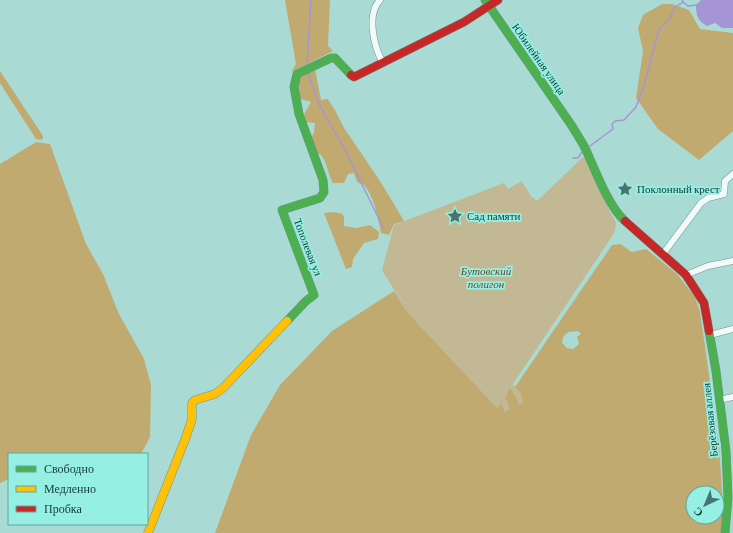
<svg xmlns="http://www.w3.org/2000/svg" width="733" height="533" font-family="'Crimson Pro',serif">
  <rect width="100%" height="100%" fill="#a9dbd4"/>
  <polygon fill="#c2b894" points="584,156 596,184 616,223 615,232 513,384 521,394 523,402 519,405 507,402 509,410 505,412 501,403 497,408 408,313 382,270 394,225 504,183 508,189 522,181 531,196 537,201"/>
  <g fill="#c0aa70" fill-rule="evenodd">
    <polygon points="285,0 330,0 328,46 333,51 291,72 296,64"/>
    <polygon points="662,4 672,4 689,10 700,29 733,33 733,131 699,160 658,129 636,98 643,51 638,28 643,15"/>
    <path d="M315,69L321,100L328,99L336,112L344,128L380,181L404,221L394,224L389,235L381,233L375,206L369,192L364,185L357,182L354,173L348,174L344,183H333C327,174 328,162 320,154L314,155L309,141L314,133L315,123L304,122L302,118L311,102L300,99L296,87L299,78Z"/>
    <polygon points="0,71 43,136 43,139 40,140 36,139 0,83"/>
    <polygon points="36,142 50,144 86,244 103,274 119,314 144,359 151,385 150,437 141,454 101,453 95,454 9,454 9,479 0,483 0,164"/>
    <polygon points="334,212 342,214 344,217 344,226 356,228 370,225 379,232 378,239 364,243 353,259 352,267 346,269 324,213"/>
    <path d="M620,244L632,252L646,249L677,274L695,297L700,312L719,445L723,506L721,533H215L251,435L280,385L332,331L394,291L408,313L497,408L501,403L505,412L509,409L507,402L505,398L510,388L516,397L519,405L523,402L521,394L515,387L612,245ZM578,331L581,334L577,337L579,344L573,349L567,348L562,343L563,337L568,332ZM693,493H717V517H693Z"/>
  </g>
  <path fill="#a695d5" d="M701,0H733V28H722L715,23L707,26C698,21 696,16 696,5Z"/>
  <g fill="none" stroke-linecap="round" stroke-linejoin="round">
    <g stroke="#a695d5" stroke-width="1.5">
      <polyline points="682,0 683,2 688,6 697,5"/>
      <polyline points="307,65 311,0"/>
      <polyline points="308,73 320,106 344,148 384,229"/>
      <polyline points="590,146 613,129 612,124 615,121 624,120 636,107 644,86 659,29 670,19 674,8 683,2"/>
      <polyline points="573,158 578,158 582,152"/>
    </g>
    <g stroke="#6c9691" stroke-width="7">
      <g id="street">
        <path d="M380,0C366,15 374,47 383,63"/>
        <polyline points="663,254 701,203 708,198 724,194 725,181 733,174"/>
        <polyline points="686,275 708,266 733,261"/>
        <polyline points="710,335 733,329"/>
        <polyline points="719,400 733,397"/>
      </g>
    </g>
    <g stroke="#6c9691" stroke-width="9">
      <g id="fast">
        <path d="M485,0L572,126C576,133 581,140 585,148C595,169 608,206 625,221"/>
        <polyline points="287,321 306,301 314,295 282,210 320,198 324,192 323,180 299,114 294,87 297,74 331,58 335,58 351,75"/>
        <polyline points="709,331 716,371 726,451 728,498 725,533"/>
      </g>
    </g>
    <g stroke="#6c9691" stroke-width="9">
      <polyline id="slow" points="148,533 186,437 192,419 192,403 195,400 215,394 223,388 287,321"/>
    </g>
    <g stroke="#6c9691" stroke-width="9">
      <g id="jam">
        <polyline points="351,75 354,77 464,22 498,0"/>
        <polyline points="625,221 686,275 704,303 709,331"/>
      </g>
    </g>
    <use href="#street" stroke="#f2faf9" stroke-width="6"/>
    <use href="#fast" stroke="#4caf50" stroke-width="8"/>
    <use href="#slow" stroke="#ffc107" stroke-width="8"/>
    <use href="#jam" stroke="#c62828" stroke-width="8"/>
  </g>
  <defs>
    <g id="sight-bare" transform="scale(1.2)"><path d="M0-6L1.8-2.2L6-1.7L2.9 1.2L3.7 5.4L0 3.3L-3.7 5.4L-2.9 1.2L-6-1.7L-1.8-2.2Z" fill="#49736e" stroke="#95efe3" stroke-width="2.5" paint-order="stroke"/></g>
  </defs>
  <g fill-rule="evenodd">
    <use href="#sight-bare" x="625" y="189"/>
    <use href="#sight-bare" x="455" y="216"/>
  </g>
  <g text-anchor="middle" dominant-baseline="central" stroke-width="3.5" stroke-linejoin="round" paint-order="stroke">
    <g font-size="11" fill="#153b37" stroke="#95efe3">
      <text transform="translate(539 59) rotate(55)">Юбилейная улица</text>
      <text transform="translate(308 247) rotate(69)">Тополевая ул</text>
      <text transform="translate(710 420) rotate(-96)">Берёзовая аллея</text>
    </g>
    <g font-size="11" fill="#153b37" stroke="#95efe3" text-anchor="start">
      <text x="637" y="189">Поклонный крест</text>
      <text x="467" y="216">Сад памяти</text>
    </g>
    <g font-size="11" font-style="italic" fill="#6b4925" stroke="#95efe3">
      <text x="486" y="271">Бутовский<tspan x="486" dy="13">полигон</tspan></text>
    </g>
  </g>
  <rect x="8" y="453" width="140" height="72" fill="#95efe3" stroke="#62a79e"/>
  <rect x="16" y="466" width="20" height="6" fill="#4caf50" stroke="#62a79e"/>
  <text x="44" y="473" font-size="12" fill="#153b37">Свободно</text>
  <rect x="16" y="486" width="20" height="6" fill="#ffc107" stroke="#62a79e"/>
  <text x="44" y="493" font-size="12" fill="#153b37">Медленно</text>
  <rect x="16" y="506" width="20" height="6" fill="#c62828" stroke="#62a79e"/>
  <text x="44" y="513" font-size="12" fill="#153b37">Пробка</text>
  <g transform="translate(705 505) rotate(224)"><circle r="19" fill="#95efe3" stroke="#62a79e"/>
  <path d="M0-3L7 15L0 10L-7 15Z" fill="#49736e"/>
  <text y="-6" font-size="11" font-weight="bold" text-anchor="middle" fill="#153b37">С</text>
  </g>
</svg>
